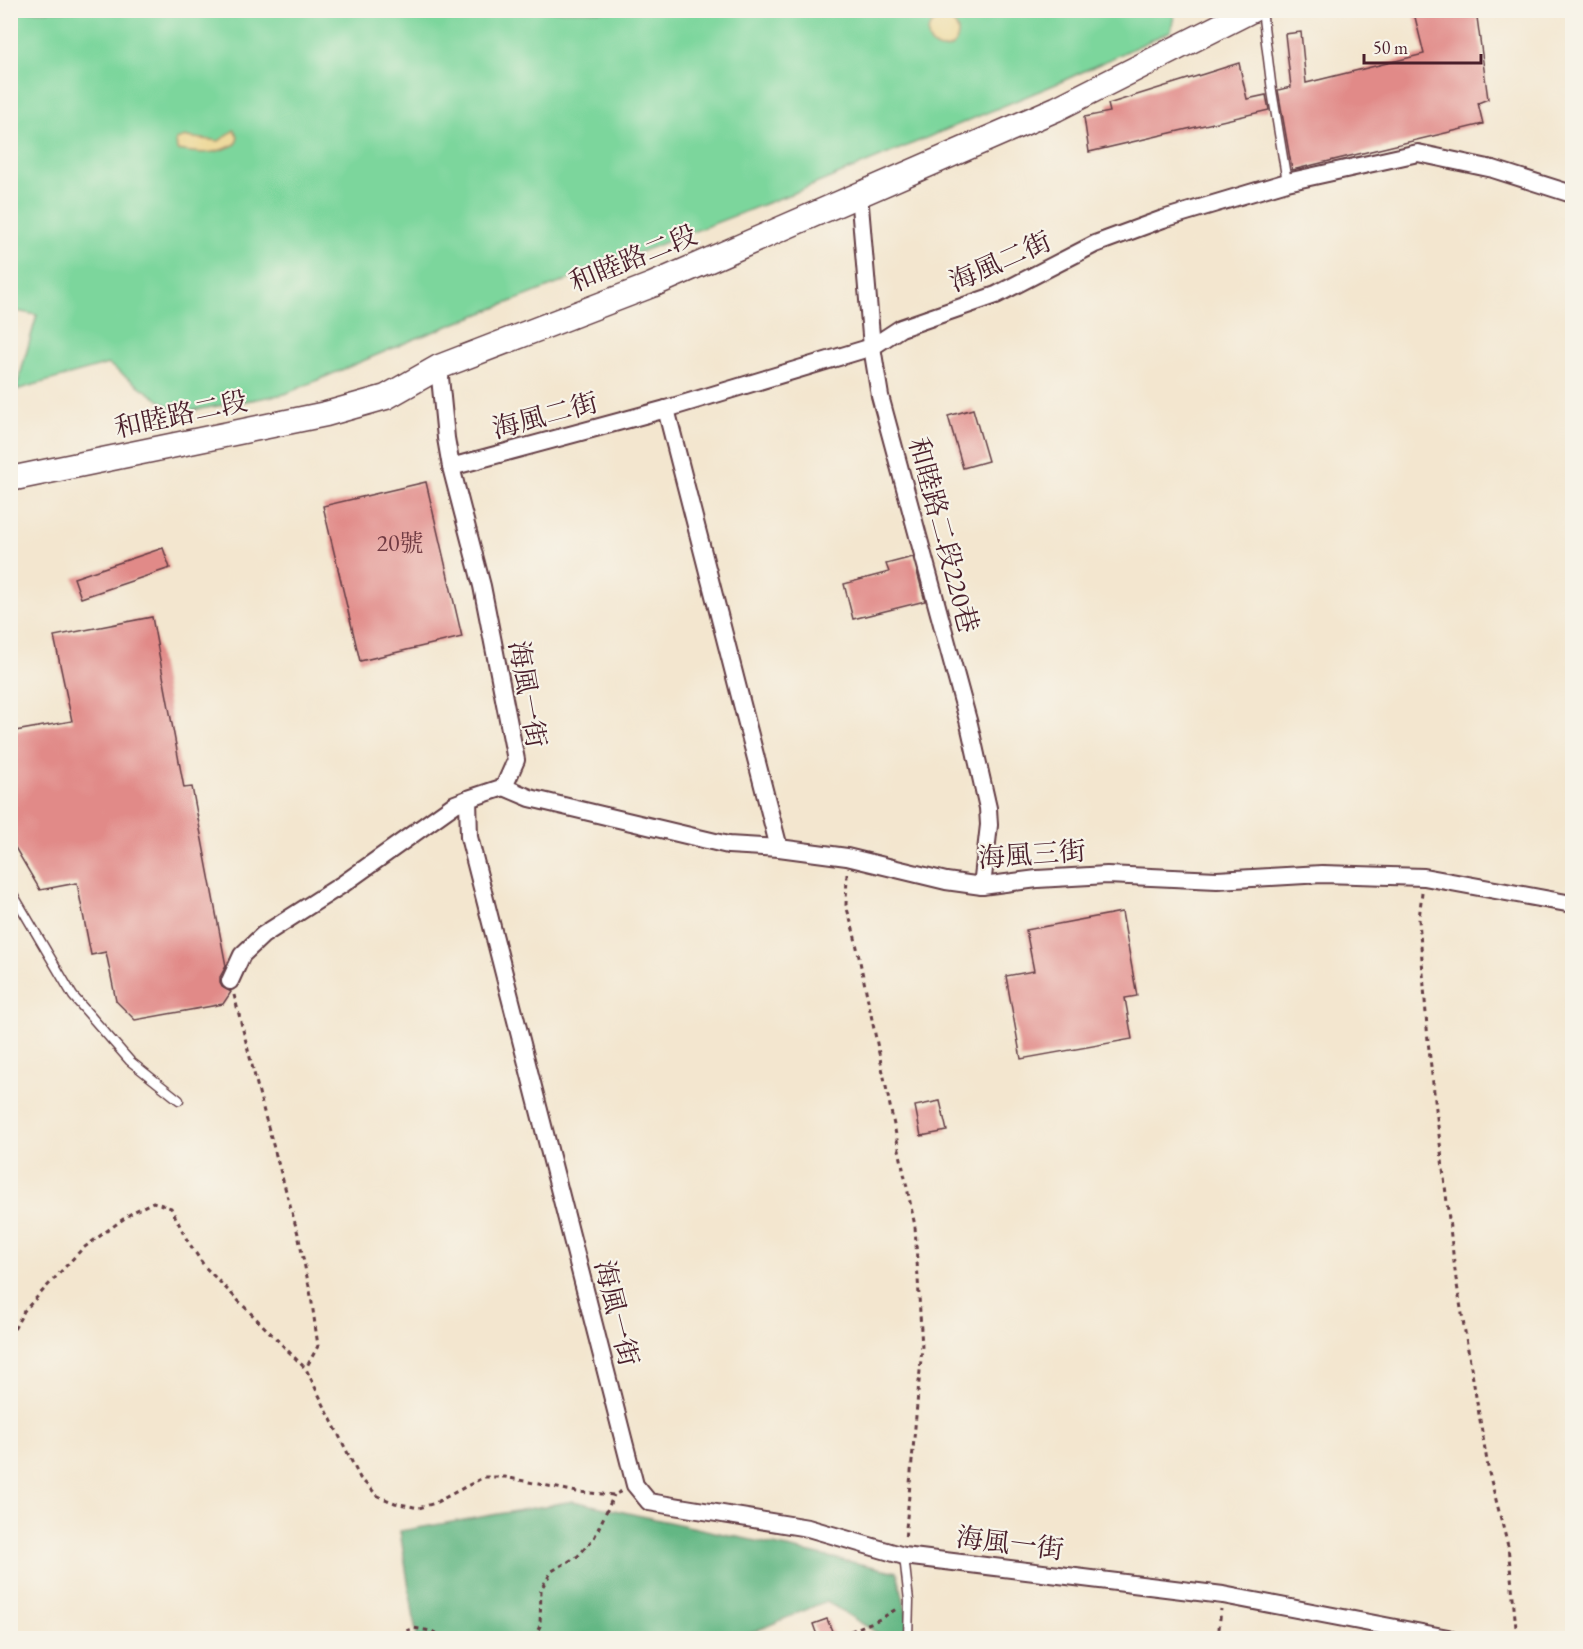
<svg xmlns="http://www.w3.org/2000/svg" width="1583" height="1649" font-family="'EB Garamond','Noto Serif TC',serif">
  <rect width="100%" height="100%" fill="#f7f3e8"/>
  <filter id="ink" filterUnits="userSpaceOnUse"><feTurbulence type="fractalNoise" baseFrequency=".0167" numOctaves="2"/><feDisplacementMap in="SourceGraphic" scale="12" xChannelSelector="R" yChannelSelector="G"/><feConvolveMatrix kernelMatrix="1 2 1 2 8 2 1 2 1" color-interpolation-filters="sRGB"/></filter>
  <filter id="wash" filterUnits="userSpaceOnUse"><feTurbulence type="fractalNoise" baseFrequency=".008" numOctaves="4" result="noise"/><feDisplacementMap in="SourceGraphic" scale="24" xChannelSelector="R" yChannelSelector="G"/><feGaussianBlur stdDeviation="1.35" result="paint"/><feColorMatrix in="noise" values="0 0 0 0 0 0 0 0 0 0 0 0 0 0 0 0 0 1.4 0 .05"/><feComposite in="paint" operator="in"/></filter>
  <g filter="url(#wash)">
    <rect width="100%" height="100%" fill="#f3e6cf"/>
    <polygon fill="#7bd69c" stroke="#627a64" stroke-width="1.5" points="10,11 1175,11 1171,31 1056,84 801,190 412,340 285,394 178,413 108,364 16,390 37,315 11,310"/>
    <polygon fill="#64b784" stroke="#576b58" stroke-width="1.5" points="573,1501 897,1572 913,1638 885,1638 826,1601 739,1638 417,1638 400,1531"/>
    <g fill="#eeda9e" stroke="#9c7c64" stroke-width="1.5">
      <circle cx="943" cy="34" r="15"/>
      <path d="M234,130L238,136L236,144C214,155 201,154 177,150L176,140L186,137L219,141Z"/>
    </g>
    <g id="blocks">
      <g fill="#e18a88">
        <polygon points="1424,10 1476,10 1488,99 1478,103 1483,124 1292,170 1278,90 1291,87 1285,34 1301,32 1306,83 1424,54 1414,13"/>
        <polygon points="1239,63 1247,99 1266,95 1269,110 1089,152 1084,117 1110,112 1108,104"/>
        <polygon points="973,409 988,461 963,468 948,416"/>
        <polygon points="426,482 462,637 360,661 323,506"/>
        <polygon points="163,548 170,568 81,598 74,578"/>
        <polygon points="913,557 925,601 853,619 844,584 889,572 886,564"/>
        <polygon points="152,617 184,788 192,787 226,966 220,977 220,983 222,987 231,992 223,1004 135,1020 116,1001 106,952 91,955 77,883 40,890 10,839 10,732 72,721 54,636"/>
        <polygon points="1122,912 1137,996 1125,998 1132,1039 1021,1059 1006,976 1034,971 1026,930"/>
        <polygon points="940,1101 947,1131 921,1136 915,1106"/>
        <polygon points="827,1619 835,1638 818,1638 813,1624"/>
      </g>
    </g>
  </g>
  <g filter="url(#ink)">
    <use href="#blocks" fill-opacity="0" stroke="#633d44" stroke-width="1.5"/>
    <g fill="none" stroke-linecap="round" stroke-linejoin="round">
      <g stroke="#633d44" stroke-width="11">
        <g id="lane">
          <polyline points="1262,10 1272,91 1287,182"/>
          <polyline points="10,889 73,996 130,1061 179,1100"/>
          <polyline points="904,1556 909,1601 908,1638"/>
        </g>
      </g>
      <g stroke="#633d44" stroke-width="20">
        <g id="street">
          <polyline points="859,194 872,347 880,396 969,724 988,808 989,825 982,886"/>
          <polyline points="439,367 446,438 451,467 482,586 516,760 504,787 468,799 469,837 635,1485 649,1502 808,1528 904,1556 1223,1595 1448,1638"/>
          <polyline points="666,409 779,848"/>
          <polyline points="451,467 666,409 872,347 901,328 996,295 1095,244 1163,219 1287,182 1418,153 1493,169 1572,194"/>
          <polyline points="504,787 530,798 728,845 779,848 847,857 946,881 982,886 1037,879 1107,875 1217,880 1322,874 1424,877 1572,904"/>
          <polyline points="230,981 242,955 263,935 343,884 455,804 468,799"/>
        </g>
      </g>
      <g stroke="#633d44" stroke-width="27">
        <polyline id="secondary" points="10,479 326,414 386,397 439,367 652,285 1056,109 1252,10"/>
      </g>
      <g stroke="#633d44" stroke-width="3" stroke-dasharray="4.5 4.5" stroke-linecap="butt">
        <polyline points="847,874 846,905 854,933 915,1226 922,1348 905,1540"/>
        <polyline points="1422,892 1419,919 1428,1041 1456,1279 1489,1473 1508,1546 1517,1638"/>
        <polyline points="234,995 265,1116 298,1234 311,1296 318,1346 306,1368"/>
        <polyline points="10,1337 24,1311 82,1249 133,1212 153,1202 171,1208 187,1240 205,1267 306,1369 360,1478 378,1496 395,1503 419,1508 435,1503 484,1477 505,1477 577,1492 614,1495 622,1491"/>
        <polyline points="10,1627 12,1632 12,1638"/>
        <polyline points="390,1638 413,1628 432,1631 447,1638"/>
        <polyline points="534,1638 540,1626 541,1589 552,1571 578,1556 594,1538 614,1495"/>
        <polyline points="834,1638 880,1619 898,1608"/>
        <polyline points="1218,1638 1221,1609"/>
      </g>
      <use href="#lane" stroke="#fff" stroke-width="8"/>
      <use href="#street" stroke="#fff" stroke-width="16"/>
      <use href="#secondary" stroke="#fff" stroke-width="24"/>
    </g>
  </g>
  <g text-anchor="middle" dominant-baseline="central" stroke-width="4.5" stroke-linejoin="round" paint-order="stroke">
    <g font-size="24" fill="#703a42">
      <text x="400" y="542">20號</text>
    </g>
    <g font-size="27" fill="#4a1f2b" stroke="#f7f3e8">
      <text transform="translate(633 258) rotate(-22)">和睦路二段</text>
      <text transform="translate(1000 261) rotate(-24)">海風二街</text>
      <text transform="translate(181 414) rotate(-12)">和睦路二段</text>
      <text transform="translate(545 415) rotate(-15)">海風二街</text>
      <text transform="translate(944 535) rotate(75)">和睦路二段220巷</text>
      <text transform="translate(528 694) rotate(80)">海風一街</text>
      <text transform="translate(1032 854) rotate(-4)">海風三街</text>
      <text transform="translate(617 1313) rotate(76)">海風一街</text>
      <text transform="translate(1010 1543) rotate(7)">海風一街</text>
    </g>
  </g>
  <rect width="1583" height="1649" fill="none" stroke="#f7f3e8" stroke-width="36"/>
  <path d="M1364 54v9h117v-9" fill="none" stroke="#4a1f2b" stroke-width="3"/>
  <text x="1373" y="54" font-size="18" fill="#4a1f2b" stroke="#f7f3e8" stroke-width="4.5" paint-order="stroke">50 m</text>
</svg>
